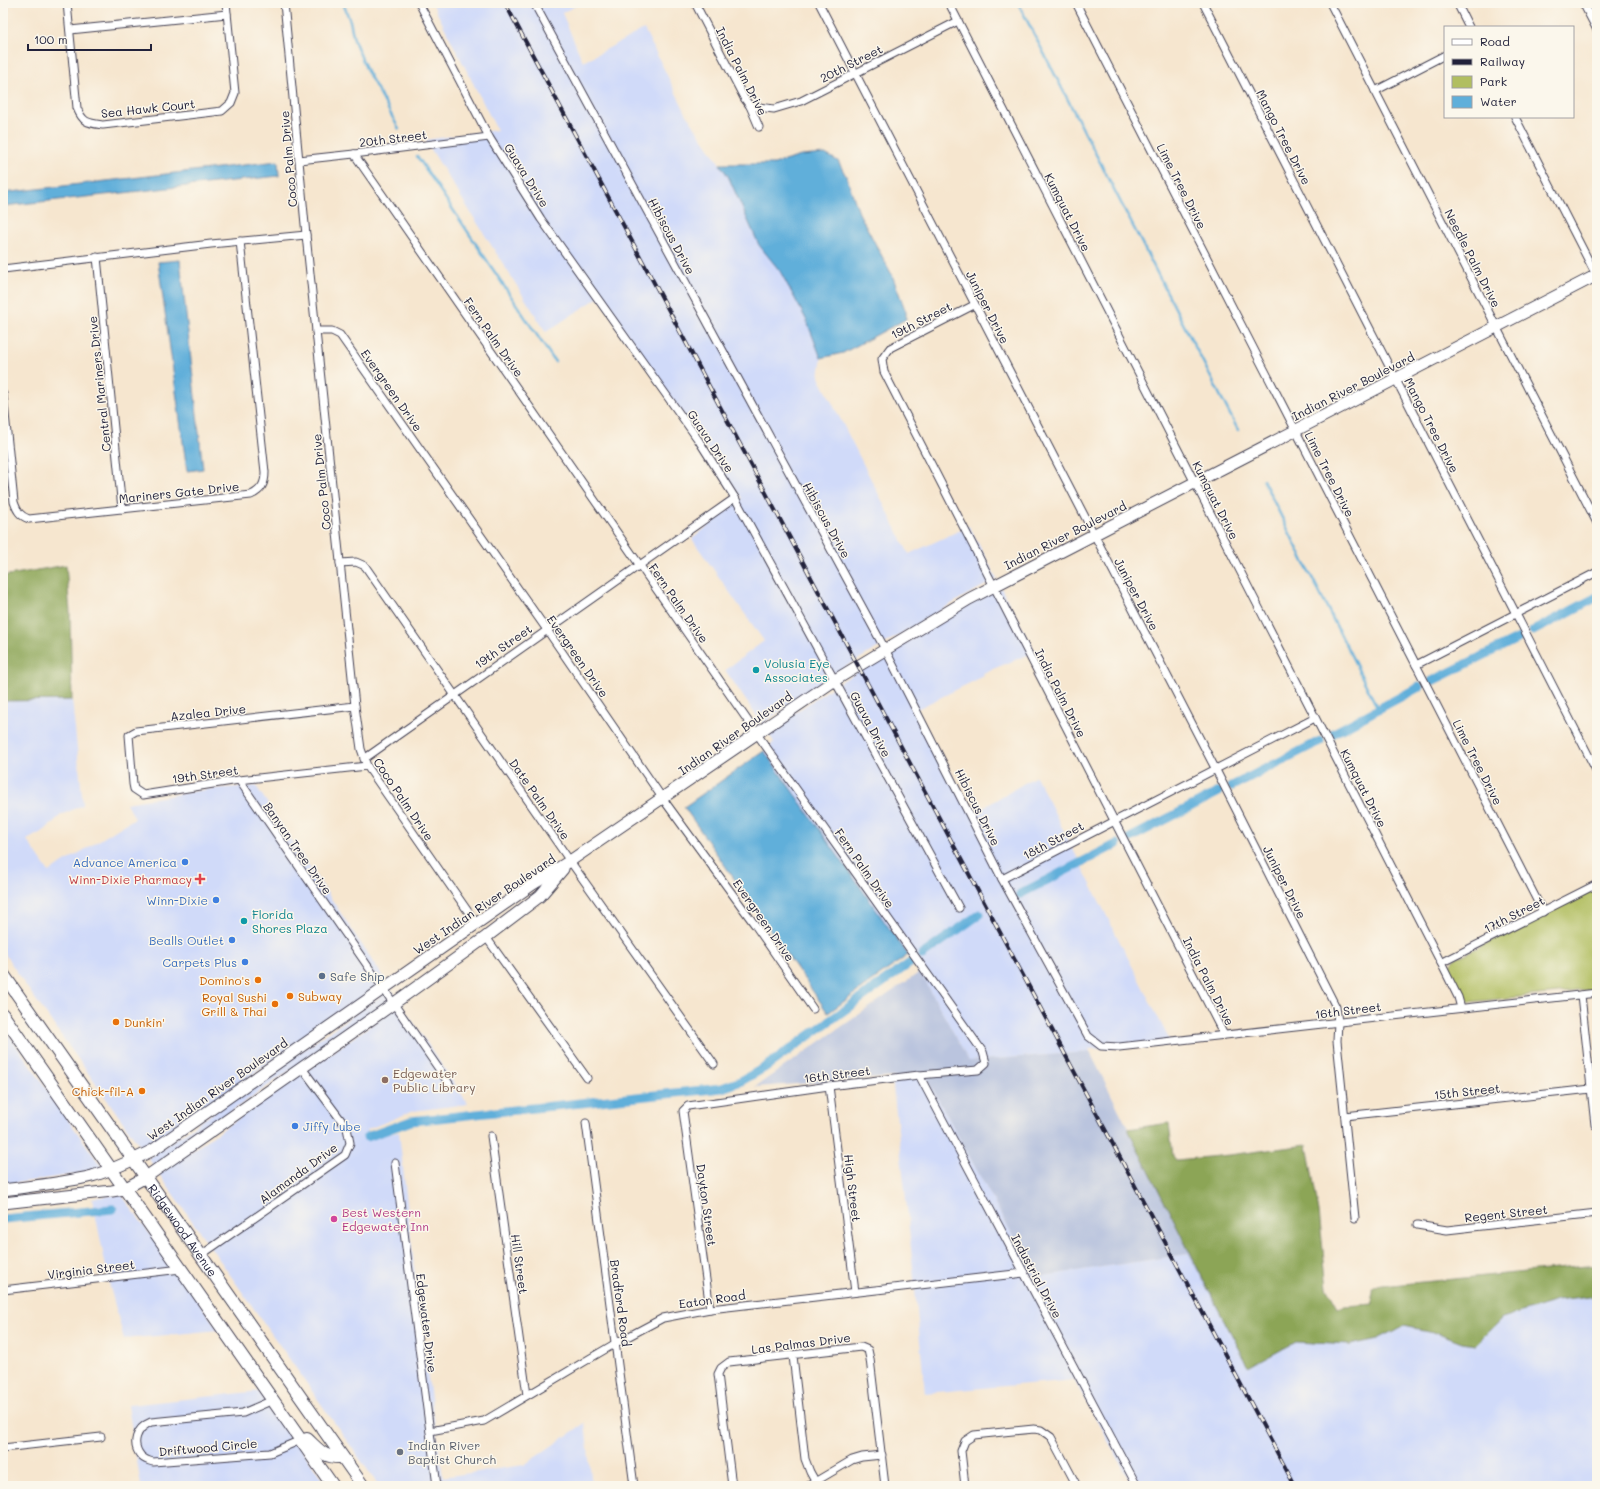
<svg xmlns="http://www.w3.org/2000/svg" width="1600" height="1489" font-family="Mali,sans-serif">
  <rect width="100%" height="100%" fill="#fbf7ec"/>
  <filter id="ink" filterUnits="userSpaceOnUse"><feTurbulence type="fractalNoise" baseFrequency=".025" numOctaves="2"/><feDisplacementMap in="SourceGraphic" scale="8" xChannelSelector="R" yChannelSelector="G"/><feConvolveMatrix kernelMatrix="1 2 1 2 8 2 1 2 1" color-interpolation-filters="sRGB"/></filter>
  <filter id="wash" filterUnits="userSpaceOnUse"><feTurbulence type="fractalNoise" baseFrequency=".012" numOctaves="4" result="noise"/><feDisplacementMap in="SourceGraphic" scale="16" xChannelSelector="R" yChannelSelector="G"/><feGaussianBlur stdDeviation="0.9" result="paint"/><feColorMatrix in="noise" values="0 0 0 0 0 0 0 0 0 0 0 0 0 0 0 0 0 1.4 0 .05"/><feComposite in="paint" operator="in"/></filter>
  <g filter="url(#wash)">
    <rect width="100%" height="100%" fill="#f6e6cf"/>
    <g fill="#d0daf9">
      <polygon points="432,3 581,3 562,13 583,62 644,29 688,117 728,176 759,245 780,271 806,319 822,355 819,377 909,554 969,526 997,579 963,597 832,675 762,724 725,670 764,641 692,539 742,498 599,297 546,332 425,140 497,130"/>
      <polygon points="1001,588 1035,652 983,673 984,676 915,710 973,814 1036,776 1172,1045 1089,1049 1090,1052 969,1061 920,972 764,751 774,742 767,732 837,684 971,603"/>
      <polygon points="72,700 83,805 61,815 45,830 27,840 49,872 135,818 126,803 209,789 256,786 386,981 151,1146 143,1150 26,986 3,951 3,701"/>
      <polygon points="391,989 396,996 154,1166 148,1158"/>
      <polygon points="401,1004 468,1104 413,1111 366,1130 369,1137 399,1132 423,1345 443,1477 524,1465 585,1423 592,1486 379,1486 159,1174"/>
      <polygon points="3,1026 66,1117 102,1167 77,1174 3,1185"/>
      <polygon points="925,1075 1035,1277 1189,1254 1249,1367 1296,1342 1322,1343 1378,1339 1404,1326 1433,1332 1462,1343 1475,1345 1502,1318 1557,1301 1597,1296 1597,1486 1133,1486 1074,1380 925,1393 907,1208 892,1078"/>
      <polygon points="121,1194 219,1330 124,1339 110,1287 92,1198"/>
      <polygon points="261,1391 327,1486 141,1486 128,1405"/>
    </g>
    <polygon fill="#bac4de" points="920,972 969,1061 1090,1052 1215,1303 1188,1254 1035,1277 925,1075 755,1087"/>
    <path fill="#b1be60" stroke="#6a704e" d="M1597,888V989L1470,1002C1459,993 1454,979 1449,966L1453,960Z"/>
    <g fill="#8ca556" stroke="#576448">
      <polygon points="66,565 70,612 72,700 3,701 3,576"/>
      <polygon points="1169,1123 1173,1156 1176,1160 1229,1155 1307,1145 1319,1212 1327,1288 1338,1308 1344,1306 1374,1304 1372,1287 1597,1265 1597,1296 1557,1301 1502,1318 1475,1345 1462,1343 1433,1332 1404,1326 1378,1339 1350,1345 1296,1342 1249,1367 1215,1303 1128,1129"/>
    </g>
    <g fill="#60afda" stroke="#41688a">
      <polygon points="825,154 838,161 847,178 859,213 892,275 906,312 906,319 843,353 821,358 806,319 780,271 759,245 728,176 720,164 774,164 801,156"/>
      <polygon points="278,161 279,176 3,206 3,193"/>
      <polygon points="180,260 203,469 187,471 158,262"/>
      <polygon points="764,751 908,955 828,1013 684,807"/>
    </g>
    <g fill="none" stroke-linecap="round" stroke-linejoin="round">
      <g stroke="#60afda" stroke-width="2.5">
        <polyline points="343,3 350,21 354,40 367,71 399,129"/>
        <polyline points="1018,3 1238,430"/>
        <polyline points="417,156 555,362"/>
        <polyline points="1263,480 1378,709"/>
      </g>
      <g stroke="#60afda" stroke-width="9">
        <polyline points="1533,631 1597,597"/>
        <polyline points="1432,681 1519,638"/>
        <polyline points="1332,734 1419,687"/>
        <polyline points="1232,786 1320,741"/>
        <polyline points="1130,838 1219,792"/>
        <polyline points="1020,894 1117,844"/>
        <polyline points="922,955 980,914"/>
        <polyline points="367,1137 411,1121 722,1088 741,1081 764,1068 910,963"/>
        <polyline points="3,1219 113,1209"/>
      </g>
    </g>
  </g>
  <g filter="url(#ink)">
    <g fill="none" stroke-linecap="round" stroke-linejoin="round">
      <g stroke="#423f51" stroke-width="9">
        <g id="street">
          <path d="M67,3L77,108C83,123 88,123 103,125L222,111L231,103L235,93L226,3"/>
          <polyline points="284,3 306,235 355,706 361,749 367,766 476,923"/>
          <polyline points="419,3 489,137 541,219 699,441 735,498 959,908"/>
          <polyline points="534,3 885,649 1002,879 1088,1036 1101,1046 1119,1047 1597,993"/>
          <polyline points="695,3 744,98 750,106 759,127"/>
          <polyline points="819,3 1215,768 1336,1007 1338,1022 1337,1041 1355,1218"/>
          <polyline points="949,3 1441,963 1458,997 1461,1008"/>
          <polyline points="1076,3 1543,912"/>
          <polyline points="1203,3 1597,772"/>
          <polyline points="1330,3 1597,523"/>
          <polyline points="1457,3 1469,27"/>
          <polyline points="1583,3 1597,30"/>
          <polyline points="70,30 227,14"/>
          <polyline points="1375,91 1445,55"/>
          <polyline points="750,106 774,109 801,101 958,21"/>
          <polyline points="1515,117 1597,277"/>
          <polyline points="354,154 757,734 983,1052 986,1063 978,1070 919,1075 829,1086 688,1106 683,1111 710,1309"/>
          <polyline points="299,160 354,154 489,137"/>
          <polyline points="97,257 122,509"/>
          <polyline points="3,269 211,244 306,235"/>
          <polyline points="974,305 890,348 882,359 884,372 1224,1035"/>
          <polyline points="316,331 332,331 340,335 547,630 663,799 755,925 813,1009"/>
          <path d="M3,394L14,502C17,511 20,516 29,519L251,495C262,490 265,483 265,472L240,241"/>
          <polyline points="340,563 356,562 365,566 570,861 714,1064"/>
          <polyline points="1416,665 1597,572"/>
          <polyline points="355,706 136,731 129,735 133,784 134,789 143,795 239,780 367,766"/>
          <polyline points="364,759 735,498"/>
          <polyline points="239,780 450,1085"/>
          <polyline points="1002,879 1315,718"/>
          <polyline points="486,937 587,1078"/>
          <polyline points="1441,963 1597,884"/>
          <polyline points="1581,995 1595,1125"/>
          <polyline points="919,1075 1137,1486"/>
          <polyline points="829,1086 855,1292"/>
          <polyline points="1345,1116 1591,1089"/>
          <polyline points="586,1123 634,1486"/>
          <polyline points="491,1136 527,1395"/>
          <polyline points="395,1163 437,1486"/>
          <polyline points="1417,1225 1447,1230 1597,1213"/>
          <polyline points="201,1255 345,1155 350,1143 347,1128 302,1068"/>
          <polyline points="3,1290 181,1269"/>
          <polyline points="793,1356 805,1459 810,1472 815,1481"/>
          <path d="M273,1400L243,1413L151,1422C136,1428 131,1444 141,1456C144,1459 149,1461 153,1462L270,1453L301,1440"/>
          <polyline points="430,1431 484,1421 616,1343 663,1318 710,1309 1024,1273"/>
          <polyline points="3,1448 101,1437"/>
          <polyline points="732,1486 718,1374 721,1368 729,1362 861,1347 868,1350 870,1359 885,1486"/>
          <polyline points="808,1486 852,1460 862,1457 882,1455"/>
          <polyline points="965,1486 961,1451 965,1441 974,1435 1034,1429 1041,1430 1051,1437 1077,1486"/>
        </g>
      </g>
      <g stroke="#423f51" stroke-width="13">
        <g id="secondary">
          <path d="M3,1190C33,1186 63,1183 92,1176C113,1170 133,1160 153,1150L533,884L570,861L835,680L969,599L1597,275"/>
          <polyline points="3,1203 112,1191 124,1189 146,1177 393,1004 486,937 540,896 563,869"/>
        </g>
      </g>
      <g stroke="#423f51" stroke-width="14">
        <g id="primary">
          <path id="s1" d="M3,974L363,1486"/>
          <polyline points="3,1015 333,1486"/>
          <path d="M307,1439C320,1451 324,1458 342,1457"/>
        </g>
      </g>
      <use href="#street" stroke="#fff" stroke-width="7"/>
      <use href="#secondary" stroke="#fff" stroke-width="11"/>
      <use href="#primary" stroke="#fff" stroke-width="12"/>
      <g stroke="#22223b" stroke-width="4">
        <polyline id="rail" points="505,3 1295,1486"/>
      </g>
      <use href="#rail" stroke="#fbf7ec" stroke-width="2.5" stroke-dasharray="8" stroke-linecap="butt"/>
    </g>
  </g>
  <g fill="#0f9aa8" stroke="#fbf7ec" stroke-width="1.5">
    <circle cx="756" cy="670" r="4"/>
    <circle cx="244" cy="921" r="4"/>
  </g>
  <g fill="#3f7fe0" stroke="#fbf7ec" stroke-width="1.5">
    <circle cx="185" cy="862" r="4"/>
    <circle cx="216" cy="900" r="4"/>
    <circle cx="232" cy="940" r="4"/>
    <circle cx="245" cy="962" r="4"/>
    <circle cx="295" cy="1126" r="4"/>
  </g>
  <path fill="#e0444e" stroke="#fbf7ec" stroke-width="1.5" d="M198 873h4v4h4v4h-4v4h-4v-4h-4v-4h4z"/>
  <circle fill="#5c6f8a" stroke="#fbf7ec" stroke-width="1.5" cx="322" cy="976" r="4"/>
  <g fill="#e8710a" stroke="#fbf7ec" stroke-width="1.5">
    <circle cx="258" cy="980" r="4"/>
    <circle cx="290" cy="996" r="4"/>
    <circle cx="275" cy="1004" r="4"/>
    <circle cx="116" cy="1022" r="4"/>
    <circle cx="142" cy="1091" r="4"/>
  </g>
  <circle fill="#8d6e63" stroke="#fbf7ec" stroke-width="1.5" cx="385" cy="1080" r="4"/>
  <circle fill="#d1479c" stroke="#fbf7ec" stroke-width="1.5" cx="334" cy="1219" r="4"/>
  <circle fill="#6b7280" stroke="#fbf7ec" stroke-width="1.5" cx="400" cy="1452" r="4"/>
  <g text-anchor="middle" dominant-baseline="central" stroke-width="3" stroke-linejoin="round" paint-order="stroke">
    <g font-size="12" fill="#22223b" stroke="#fbf7ec">
      <text transform="translate(851 63) rotate(-27)">20th Street</text>
      <text transform="translate(742 71) rotate(63)">India Palm Drive</text>
      <text transform="translate(148 108) rotate(-6)">Sea Hawk Court</text>
      <text transform="translate(1284 137) rotate(63)">Mango Tree Drive</text>
      <text transform="translate(393 138) rotate(-7)">20th Street</text>
      <text transform="translate(288 159) rotate(-95)">Coco Palm Drive</text>
      <text transform="translate(527 175) rotate(58)">Guava Drive</text>
      <text transform="translate(1182 186) rotate(63)">Lime Tree Drive</text>
      <text transform="translate(1068 212) rotate(63)">Kumquat Drive</text>
      <text transform="translate(672 236) rotate(62)">Hibiscus Drive</text>
      <text transform="translate(1473 258) rotate(63)">Needle Palm Drive</text>
      <text transform="translate(988 307) rotate(63)">Juniper Drive</text>
      <text transform="translate(921 320) rotate(-27)">19th Street</text>
      <text transform="translate(494 337) rotate(55)">Fern Palm Drive</text>
      <text transform="translate(99 384) rotate(-96)">Central Mariners Drive</text>
      <text transform="translate(1353 386) rotate(-27)">Indian River Boulevard</text>
      <text transform="translate(392 390) rotate(55)">Evergreen Drive</text>
      <text transform="translate(1432 425) rotate(63)">Mango Tree Drive</text>
      <text transform="translate(711 441) rotate(56)">Guava Drive</text>
      <text transform="translate(1330 474) rotate(63)">Lime Tree Drive</text>
      <text transform="translate(321 482) rotate(-96)">Coco Palm Drive</text>
      <text transform="translate(179 492) rotate(-6)">Mariners Gate Drive</text>
      <text transform="translate(1216 500) rotate(63)">Kumquat Drive</text>
      <text transform="translate(827 520) rotate(61)">Hibiscus Drive</text>
      <text transform="translate(1065 535) rotate(-27)">Indian River Boulevard</text>
      <text transform="translate(1137 594) rotate(62)">Juniper Drive</text>
      <text transform="translate(679 603) rotate(55)">Fern Palm Drive</text>
      <text transform="translate(503 646) rotate(-35)">19th Street</text>
      <text transform="translate(578 656) rotate(55)">Evergreen Drive</text>
      <text transform="translate(1061 693) rotate(63)">India Palm Drive</text>
      <text transform="translate(208 712) rotate(-6)">Azalea Drive</text>
      <text transform="translate(871 724) rotate(62)">Guava Drive</text>
      <text transform="translate(735 733) rotate(-35)">Indian River Boulevard</text>
      <text transform="translate(1478 762) rotate(63)">Lime Tree Drive</text>
      <text transform="translate(205 774) rotate(-8)">19th Street</text>
      <text transform="translate(1364 788) rotate(63)">Kumquat Drive</text>
      <text transform="translate(404 799) rotate(56)">Coco Palm Drive</text>
      <text transform="translate(540 799) rotate(55)">Date Palm Drive</text>
      <text transform="translate(978 807) rotate(63)">Hibiscus Drive</text>
      <text transform="translate(1053 840) rotate(-28)">18th Street</text>
      <text transform="translate(298 848) rotate(55)">Banyan Tree Drive</text>
      <text transform="translate(865 868) rotate(55)">Fern Palm Drive</text>
      <text transform="translate(1285 882) rotate(63)">Juniper Drive</text>
      <text transform="translate(484 904) rotate(-34)">West Indian River Boulevard</text>
      <text transform="translate(1514 914) rotate(-27)">17th Street</text>
      <text transform="translate(764 920) rotate(55)">Evergreen Drive</text>
      <text transform="translate(1209 981) rotate(63)">India Palm Drive</text>
      <text transform="translate(1348 1010) rotate(-7)">16th Street</text>
      <text transform="translate(837 1074) rotate(-7)">16th Street</text>
      <text transform="translate(217 1089) rotate(-35)">West Indian River Boulevard</text>
      <text transform="translate(1467 1091) rotate(-6)">15th Street</text>
      <text transform="translate(298 1173) rotate(-36)">Alamanda Drive</text>
      <text transform="translate(853 1188) rotate(83)">High Street</text>
      <text transform="translate(707 1205) rotate(82)">Dayton Street</text>
      <text transform="translate(1506 1213) rotate(-6)">Regent Street</text>
      <text stroke="none"><textPath href="#s1" startOffset="313">Ridgewood Avenue</textPath></text>
      <text transform="translate(520 1264) rotate(82)">Hill Street</text>
      <text transform="translate(91 1269) rotate(-7)">Virginia Street</text>
      <text transform="translate(1037 1276) rotate(62)">Industrial Drive</text>
      <text transform="translate(712 1299) rotate(-8)">Eaton Road</text>
      <text transform="translate(621 1303) rotate(82)">Bradford Road</text>
      <text transform="translate(427 1323) rotate(83)">Edgewater Drive</text>
      <text transform="translate(801 1343) rotate(-7)">Las Palmas Drive</text>
      <text transform="translate(208 1447) rotate(-5)">Driftwood Circle</text>
    </g>
    <g font-size="12" fill="#0d838f" stroke="#fbf7ec" text-anchor="start">
      <text x="764" y="663">Volusia Eye<tspan x="764" dy="14">Associates</tspan></text>
      <text x="252" y="914">Florida<tspan x="252" dy="14">Shores Plaza</tspan></text>
    </g>
    <g font-size="12" fill="#366cbe" stroke="#fbf7ec" text-anchor="end">
      <text x="177" y="862">Advance America</text>
      <text x="208" y="900">Winn-Dixie</text>
      <text x="224" y="940">Bealls Outlet</text>
      <text x="237" y="962">Carpets Plus</text>
      <text x="303" y="1126" text-anchor="start">Jiffy Lube</text>
    </g>
    <g font-size="12" fill="#be3a42" stroke="#fbf7ec" text-anchor="end">
      <text x="192" y="879">Winn-Dixie Pharmacy</text>
    </g>
    <g font-size="12" fill="#4e5e75" stroke="#fbf7ec" text-anchor="start">
      <text x="330" y="976">Safe Ship</text>
    </g>
    <g font-size="12" fill="#c56008" stroke="#fbf7ec" text-anchor="end">
      <text x="250" y="980">Domino's</text>
      <text x="298" y="996" text-anchor="start">Subway</text>
      <text x="267" y="997">Royal Sushi<tspan x="267" dy="14">Grill &amp; Thai</tspan></text>
      <text x="124" y="1022" text-anchor="start">Dunkin'</text>
      <text x="134" y="1091">Chick-fil-A</text>
    </g>
    <g font-size="12" fill="#785e54" stroke="#fbf7ec" text-anchor="start">
      <text x="393" y="1073">Edgewater<tspan x="393" dy="14">Public Library</tspan></text>
    </g>
    <g font-size="12" fill="#b23c85" stroke="#fbf7ec" text-anchor="start">
      <text x="342" y="1212">Best Western<tspan x="342" dy="14">Edgewater Inn</tspan></text>
    </g>
    <g font-size="12" fill="#5b616d" stroke="#fbf7ec" text-anchor="start">
      <text x="408" y="1445">Indian River<tspan x="408" dy="14">Baptist Church</tspan></text>
    </g>
  </g>
  <rect width="1600" height="1489" fill="none" stroke="#fbf7ec" stroke-width="16"/>
  <rect x="1444" y="26" width="130" height="92" fill="#fbf7ec" stroke="#a4a2a5"/>
  <rect x="1452" y="39" width="20" height="6" fill="#ffffff" stroke="#a4a2a5"/>
  <text x="1480" y="46" font-size="12" fill="#22223b">Road</text>
  <rect x="1452" y="59" width="20" height="6" fill="#22223b" stroke="#a4a2a5"/>
  <text x="1480" y="66" font-size="12" fill="#22223b">Railway</text>
  <rect x="1452" y="76" width="20" height="12" fill="#b1be60" stroke="#a4a2a5"/>
  <text x="1480" y="86" font-size="12" fill="#22223b">Park</text>
  <rect x="1452" y="96" width="20" height="12" fill="#60afda" stroke="#a4a2a5"/>
  <text x="1480" y="106" font-size="12" fill="#22223b">Water</text>
  <path d="M28 44v6h123v-6" fill="none" stroke="#22223b" stroke-width="2"/>
  <text x="34" y="44" font-size="12" fill="#22223b" stroke="#fbf7ec" stroke-width="3" paint-order="stroke">100 m</text>
</svg>
